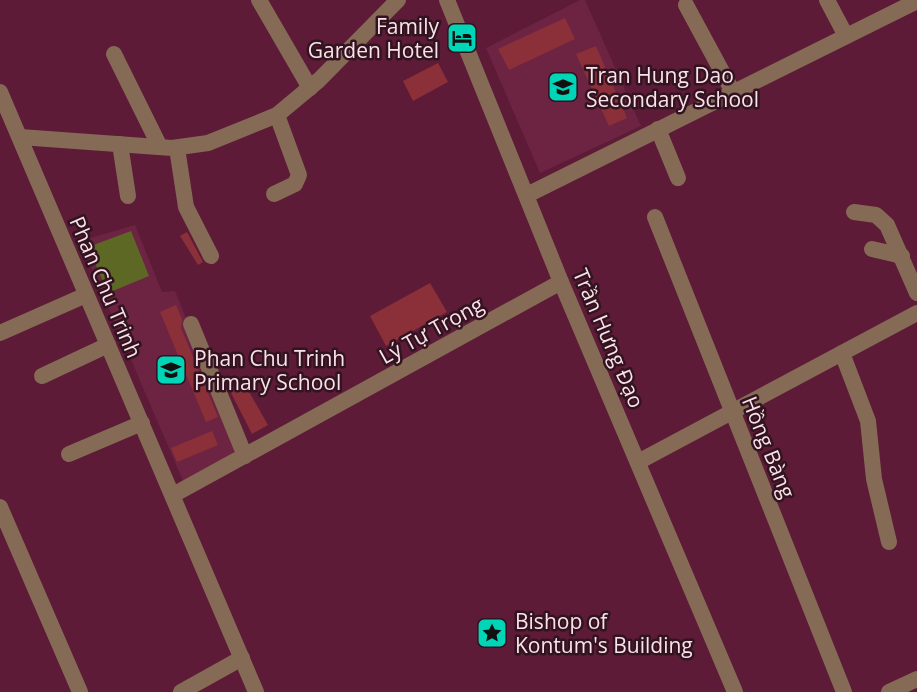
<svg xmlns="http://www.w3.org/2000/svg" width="917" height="692" font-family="'Open Sans',sans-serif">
  <rect width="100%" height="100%" fill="#5d1b37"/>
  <g fill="#6d2443">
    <polygon points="580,0 585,0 641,126 540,173 486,48"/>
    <polygon points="135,225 162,292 175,291 239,449 184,483 80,241"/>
  </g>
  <polygon fill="#5d6825" points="131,231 149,276 108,293 88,247"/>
  <g fill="#8b2f39">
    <polygon points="565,18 575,39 509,70 498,49"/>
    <polygon points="596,46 627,118 609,126 576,54"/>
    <polygon points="438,63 448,82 413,101 403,81"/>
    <polygon points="187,232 203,262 198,265 180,236"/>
    <polygon points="430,283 447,312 386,346 370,316"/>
    <polygon points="176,305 182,319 181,328 218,417 206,422 160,312"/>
    <polygon points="243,381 268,425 252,434 229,389"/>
    <polygon points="212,431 218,445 177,462 171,448"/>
  </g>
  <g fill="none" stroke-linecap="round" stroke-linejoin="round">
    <g stroke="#856a56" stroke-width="16">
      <polyline points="259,0 310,88"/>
      <polyline points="447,0 561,282 735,692"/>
      <polyline points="827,0 846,36"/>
      <polyline points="686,5 733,92"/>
      <polyline points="114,54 160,147"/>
      <polyline points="0,92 256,692"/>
      <polyline points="658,129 678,178"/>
      <polyline points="20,137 172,148 208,143 277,115 319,80 398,0"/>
      <polyline points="120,144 128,196"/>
      <polyline points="177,148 186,207 211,256"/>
      <polyline points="274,194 295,184 299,175 277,115"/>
      <polyline points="527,195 917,1"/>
      <polyline points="854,212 876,215 887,225 917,293"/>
      <polyline points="655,217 844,692"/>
      <polyline points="872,249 902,256"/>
      <polyline points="191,324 245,456"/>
      <polyline points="0,333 86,295"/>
      <polyline points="842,353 868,421 874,479 889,542"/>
      <polyline points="42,376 108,345"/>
      <polyline points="69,454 142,423"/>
      <polyline points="638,462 917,313"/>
      <polyline points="173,495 561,282"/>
      <polyline points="0,507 80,692"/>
      <polyline points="181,692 242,658"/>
      <polyline points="889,692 917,679"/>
    </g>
  </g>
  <defs>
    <g id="hotel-square" transform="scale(1.575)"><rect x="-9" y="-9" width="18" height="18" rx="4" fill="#00d5b7" stroke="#31141f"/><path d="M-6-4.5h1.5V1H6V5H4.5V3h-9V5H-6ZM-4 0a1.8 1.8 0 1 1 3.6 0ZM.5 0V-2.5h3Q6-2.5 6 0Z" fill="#111"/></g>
    <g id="school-square" transform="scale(1.575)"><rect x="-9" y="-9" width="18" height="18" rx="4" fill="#00d5b7" stroke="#31141f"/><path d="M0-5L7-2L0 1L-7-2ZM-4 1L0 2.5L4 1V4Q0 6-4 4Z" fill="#111"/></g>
    <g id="sight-square" transform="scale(1.575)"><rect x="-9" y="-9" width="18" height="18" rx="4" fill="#00d5b7" stroke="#31141f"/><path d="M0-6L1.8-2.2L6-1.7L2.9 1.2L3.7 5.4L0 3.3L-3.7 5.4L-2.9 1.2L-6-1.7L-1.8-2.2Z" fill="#111"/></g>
  </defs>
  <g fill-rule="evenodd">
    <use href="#hotel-square" x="462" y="38"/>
    <use href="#school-square" x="563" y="87"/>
    <use href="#school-square" x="171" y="370"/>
    <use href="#sight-square" x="492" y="633"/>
  </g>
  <g text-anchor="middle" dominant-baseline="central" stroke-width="5" stroke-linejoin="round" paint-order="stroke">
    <g font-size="21" fill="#fbe1e9" stroke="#31141f" text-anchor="start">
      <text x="439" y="26" text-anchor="end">Family<tspan x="439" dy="24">Garden Hotel</tspan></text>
      <text x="586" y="75">Tran Hung Dao<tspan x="586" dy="24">Secondary School</tspan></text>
      <text x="194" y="358">Phan Chu Trinh<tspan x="194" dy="24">Primary School</tspan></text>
      <text x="515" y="621">Bishop of<tspan x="515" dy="24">Kontum's Building</tspan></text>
    </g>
    <g font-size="21" fill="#fbe1e9" stroke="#31141f">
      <text transform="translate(106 287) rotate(67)">Phan Chu Trinh</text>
      <text transform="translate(431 330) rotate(-29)">Lý Tự Trọng</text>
      <text transform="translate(609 338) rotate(67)">Trần Hưng Đạo</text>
      <text transform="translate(769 447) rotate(68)">Hồng Bàng</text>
    </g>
  </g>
</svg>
